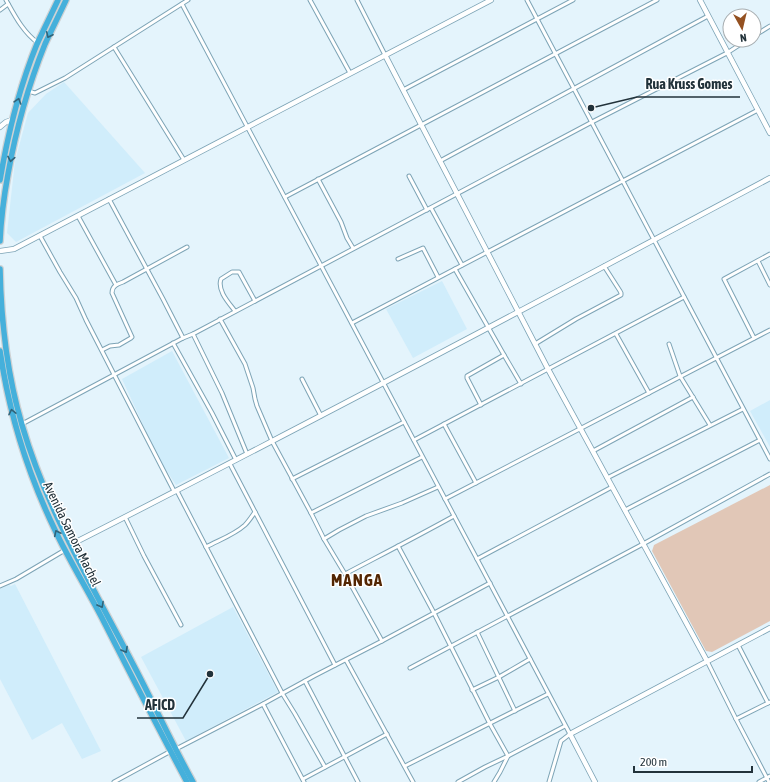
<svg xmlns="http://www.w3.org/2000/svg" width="770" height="782" font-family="'Asap Condensed',sans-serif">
  <rect width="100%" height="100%" fill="#e4f4fc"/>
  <g fill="#d0edfb">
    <polygon points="64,82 145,173 16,242 7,233 15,161 28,113 46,94"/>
    <polygon points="442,281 467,329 413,358 386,309"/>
    <polygon points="172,351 229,458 176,485 162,464 150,440 122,379"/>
    <polygon points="770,400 770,447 750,411"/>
    <polygon points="15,584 101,751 82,759 62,723 32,740 0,679 0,589 9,585 11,586"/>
    <polygon points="233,607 278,692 186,741 141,657"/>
  </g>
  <polygon fill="#e1c7b7" points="770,485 770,621 712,652 706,651 652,551 654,545"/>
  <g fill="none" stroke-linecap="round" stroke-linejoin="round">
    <g stroke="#7da4b6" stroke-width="5">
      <g id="street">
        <path d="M6,0C15,16 23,32 38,43"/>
        <polyline points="310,0 350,73"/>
        <polyline points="357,0 385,55"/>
        <polyline points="527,0 770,459"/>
        <polyline points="182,4 570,734 561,741 549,782"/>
        <polyline points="0,10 8,4"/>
        <polyline points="754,36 770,26"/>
        <polyline points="114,47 184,160"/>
        <polyline points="403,90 573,0"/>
        <polyline points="28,91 35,93 65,78 188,0"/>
        <polyline points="440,161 708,16"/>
        <polyline points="409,176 427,210"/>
        <polyline points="318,179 341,222 347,238 353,248"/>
        <polyline points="285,197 657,0"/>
        <polyline points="109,199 163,299 183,338"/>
        <polyline points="431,208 462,265"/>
        <polyline points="78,216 116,285"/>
        <polyline points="40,236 60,272 76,298 86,320 174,491"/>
        <polyline points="398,259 423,248 438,277"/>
        <polyline points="758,261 770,285"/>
        <polyline points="455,269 504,355 521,384"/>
        <path d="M235,311C228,302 217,290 221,279L232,272H239L255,301"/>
        <polyline points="220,319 245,364 253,388 255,399 257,406 272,441 311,513 324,539 345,574 382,641"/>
        <polyline points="352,323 758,110"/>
        <polyline points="193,334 222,393 247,454"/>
        <polyline points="616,334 649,393"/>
        <polyline points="754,338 724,279 770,254"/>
        <polyline points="173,343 212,413 236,460"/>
        <polyline points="535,344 576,319 621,295 621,293 620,291 604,266"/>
        <polyline points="669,344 680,376 710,425"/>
        <path d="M102,350L110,346L119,345L131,338L132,337L112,293C112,286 117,284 123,282L187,247"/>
        <polyline points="302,379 321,416"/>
        <polyline points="481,405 467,378 467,376 504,355"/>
        <polyline points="22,424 183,338 193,334 592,122 727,53 747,40"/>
        <polyline points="444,424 476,483"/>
        <polyline points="414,440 684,297"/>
        <polyline points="593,451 693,397"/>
        <polyline points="230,464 335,665"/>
        <polyline points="607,478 743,409"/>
        <polyline points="292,479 404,422"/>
        <polyline points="177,491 282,693 295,714 325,767"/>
        <polyline points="445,499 770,330"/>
        <polyline points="625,510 760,440"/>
        <polyline points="311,513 422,457"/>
        <polyline points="125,517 144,556 181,625"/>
        <polyline points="324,539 339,530 366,516 402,503 438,487"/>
        <polyline points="398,546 434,613 490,724 508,756 485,767 458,782"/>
        <path d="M206,547C219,540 234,535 245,525C249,521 252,516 255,512"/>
        <polyline points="477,559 612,487"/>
        <path d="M345,574C381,555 418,536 454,516"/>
        <polyline points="0,586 16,579 65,550"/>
        <polyline points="477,632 515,711"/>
        <polyline points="738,645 768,703"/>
        <polyline points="346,660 413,782"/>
        <polyline points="707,661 736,719 769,782"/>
        <polyline points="410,668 643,544 770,474"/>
        <polyline points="305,681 358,782"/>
        <polyline points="472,690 499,677 530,659"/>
        <polyline points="263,704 304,782"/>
        <polyline points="736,719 770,702"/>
        <polyline points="176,749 263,704 314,676 382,641 490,583"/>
        <polyline points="405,766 548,694"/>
        <polyline points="303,779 387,734"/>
        <polyline points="114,782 171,751"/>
        <polyline points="494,782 500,772 508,756 565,726"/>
        <polyline points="759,782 770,776"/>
      </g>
    </g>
    <g stroke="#7da4b6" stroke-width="6">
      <g id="secondary">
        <polyline points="700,0 770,133"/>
        <polyline points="385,55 548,369 707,661"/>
        <polyline points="0,127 6,122 12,120"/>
        <polyline points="0,251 14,249 491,0"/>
        <path d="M70,545C305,426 538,302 770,178"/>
        <polyline points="595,782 570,734 770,628"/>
      </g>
    </g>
    <g stroke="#ced2d4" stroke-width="8">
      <g id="highway">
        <path d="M0,180C8,133 19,88 37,44C44,29 51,15 58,0"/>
        <path d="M0,241C1,218 4,196 8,174C16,129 28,86 45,44C52,29 59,15 66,0"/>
        <path d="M0,269C1,322 7,374 22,425C47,511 93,587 134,666C154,704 172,744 193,782"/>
        <path d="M0,351C9,413 28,474 55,530C69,560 87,589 102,618C130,673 158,728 187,782"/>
      </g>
    </g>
    <use href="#street" stroke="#fff" stroke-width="3"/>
    <use href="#secondary" stroke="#fff" stroke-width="4.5"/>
    <use href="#highway" stroke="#45b0db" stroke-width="5.5"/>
  </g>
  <defs><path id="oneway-chevron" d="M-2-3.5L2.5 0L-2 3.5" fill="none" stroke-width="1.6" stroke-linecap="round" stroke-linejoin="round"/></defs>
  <g stroke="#30647a">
    <use href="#oneway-chevron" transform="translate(49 35) rotate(115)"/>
    <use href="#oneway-chevron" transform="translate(18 101) rotate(-73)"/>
    <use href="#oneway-chevron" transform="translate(11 159) rotate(100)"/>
    <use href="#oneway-chevron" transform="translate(12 412) rotate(-102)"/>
    <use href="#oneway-chevron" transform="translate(57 533) rotate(-116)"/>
    <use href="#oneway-chevron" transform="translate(101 605) rotate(61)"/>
    <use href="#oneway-chevron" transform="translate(125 650) rotate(61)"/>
  </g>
  <g text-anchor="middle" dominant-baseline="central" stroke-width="3" stroke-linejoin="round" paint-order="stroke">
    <g font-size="13" fill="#22323a" stroke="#fff">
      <text transform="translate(72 534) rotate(64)">Avenida Samora Machel</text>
    </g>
    <g font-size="17" font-weight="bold" letter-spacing="1" fill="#532603" stroke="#fff">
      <text x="357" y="580">MANGA</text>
    </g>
  </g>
  <path fill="none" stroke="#22323a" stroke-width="1.5" d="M591 108L637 97H740M210 674L183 718H137"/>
  <g fill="#22323a" stroke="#fff" stroke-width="1.5">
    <circle cx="591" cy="108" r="4"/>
    <circle cx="210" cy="674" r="4"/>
  </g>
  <g font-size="14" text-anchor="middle" font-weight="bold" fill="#22323a" stroke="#fff" stroke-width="3" stroke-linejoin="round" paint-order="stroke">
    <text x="689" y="89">Rua Kruss Gomes</text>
    <text x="160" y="710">AFICD</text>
  </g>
  <g transform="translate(742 28) rotate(172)"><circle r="19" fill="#ffffff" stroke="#a7adb0"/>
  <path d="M0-3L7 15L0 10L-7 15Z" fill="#945121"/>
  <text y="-6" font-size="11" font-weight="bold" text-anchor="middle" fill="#22323a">N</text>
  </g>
  <path d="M634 766v6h118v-6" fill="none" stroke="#22323a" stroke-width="2"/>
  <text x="640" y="766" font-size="12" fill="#22323a" stroke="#ffffff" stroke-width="3" paint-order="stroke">200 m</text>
</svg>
